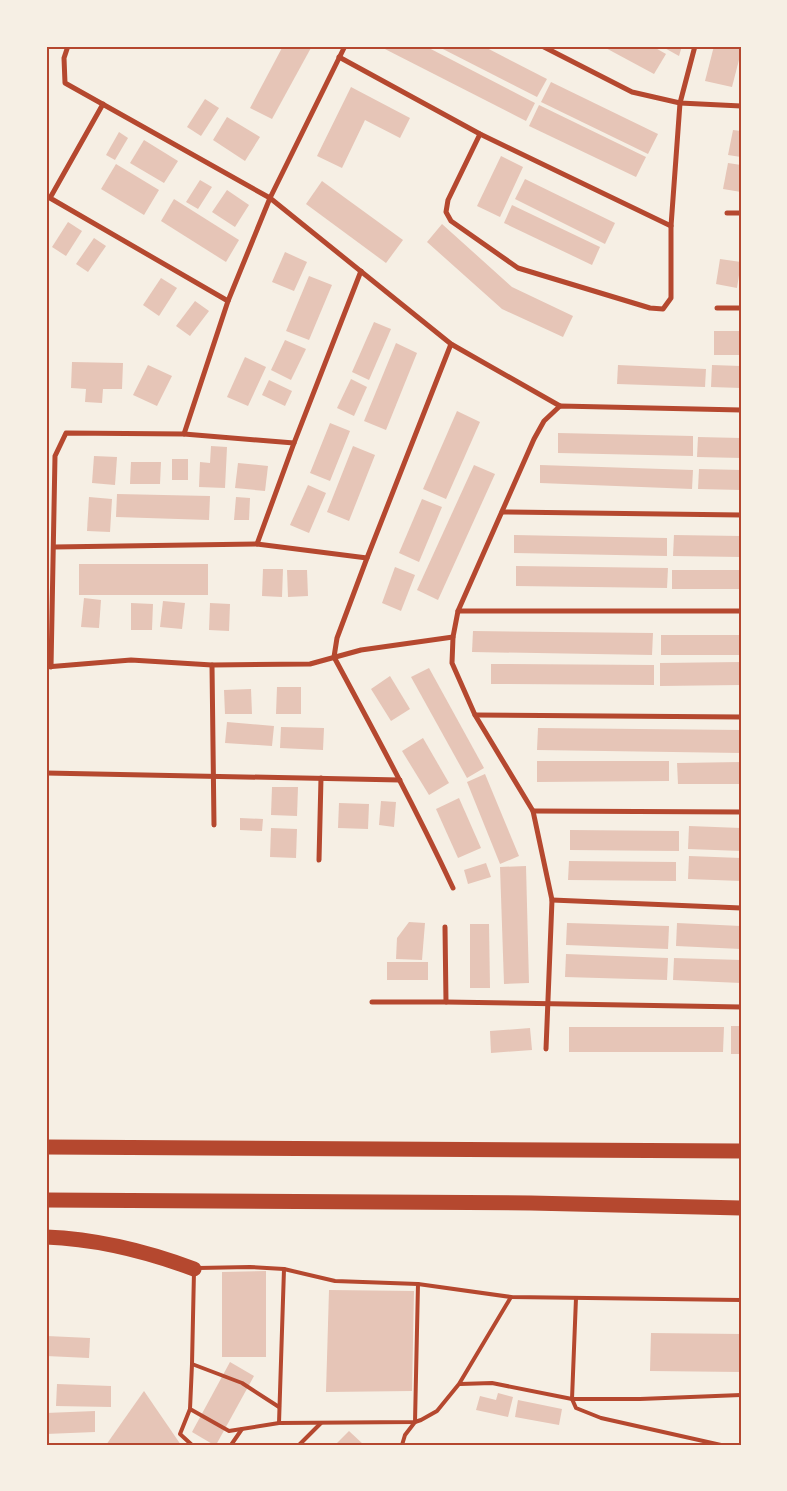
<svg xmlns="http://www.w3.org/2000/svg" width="787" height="1491" font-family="'Noto Serif',serif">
  <rect width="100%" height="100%" fill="#f6efe4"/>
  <g fill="#e6c5b7">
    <polygon points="283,46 312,46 272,119 250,108"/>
    <polygon points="379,46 425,46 535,103 526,121"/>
    <polygon points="437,46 483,46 547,79 537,97"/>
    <polygon points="602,46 652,46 666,54 654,74"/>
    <polygon points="661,46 682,46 679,56"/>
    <polygon points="714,46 741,46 741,52 732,87 705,81"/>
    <polygon points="551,82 658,134 648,154 541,102"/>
    <polygon points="351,87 410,118 400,138 365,120 342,168 317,156"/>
    <polygon points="205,99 219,108 201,136 187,127"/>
    <polygon points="539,105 646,157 636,177 529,126"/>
    <polygon points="227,117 260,137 245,161 213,140"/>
    <polygon points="733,130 741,131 741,157 728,155"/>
    <polygon points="119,132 128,138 115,160 106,155"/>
    <polygon points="144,140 178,161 164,183 130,163"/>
    <polygon points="501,156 523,167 500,217 477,206"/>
    <polygon points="728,163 741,165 741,192 723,189"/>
    <polygon points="116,164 159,190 144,215 101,189"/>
    <polygon points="525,179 615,223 605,244 515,199"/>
    <polygon points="200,180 212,187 198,209 186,202"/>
    <polygon points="322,181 403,240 386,263 306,204"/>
    <polygon points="227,190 249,205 235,227 212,212"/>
    <polygon points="174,199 239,240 226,262 161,221"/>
    <polygon points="512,205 600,247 592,265 504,223"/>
    <polygon points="68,222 82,231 66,256 52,247"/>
    <polygon points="442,224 512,287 573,316 563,337 502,309 427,242"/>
    <polygon points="94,238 106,246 88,272 76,264"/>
    <polygon points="285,252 307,262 294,291 272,282"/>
    <polygon points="720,259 741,262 737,288 716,284"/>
    <polygon points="309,276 332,285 309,340 286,331"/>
    <polygon points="161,278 177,288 159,316 143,305"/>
    <polygon points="195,301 209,311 190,336 176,326"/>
    <polygon points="374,322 391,329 369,380 352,372"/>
    <rect x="714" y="331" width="27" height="24"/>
    <polygon points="285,340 306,349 291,380 271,370"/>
    <polygon points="396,343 417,353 386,430 364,421"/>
    <polygon points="245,357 266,367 248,406 227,397"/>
    <polygon points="72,362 123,363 122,389 103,389 102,403 85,402 86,389 71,388"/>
    <polygon points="148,365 172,376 157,406 133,395"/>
    <polygon points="618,365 706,369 705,387 617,384"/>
    <polygon points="712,365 741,366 741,388 711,387"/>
    <polygon points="351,379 367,387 354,416 337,408"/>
    <polygon points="269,380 292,391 285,406 262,395"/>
    <polygon points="457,411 480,422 446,499 423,489"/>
    <polygon points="330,423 350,431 330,481 310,473"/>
    <polygon points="558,433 693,436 693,456 558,453"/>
    <polygon points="698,437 741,438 741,458 697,457"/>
    <polygon points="211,446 227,447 225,488 199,487 200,462 210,463"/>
    <polygon points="353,446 375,455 349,521 327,512"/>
    <polygon points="94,456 117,457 115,485 92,483"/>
    <rect x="172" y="459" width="16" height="21"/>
    <polygon points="131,462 161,462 160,484 130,484"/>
    <polygon points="238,463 268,466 265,491 235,488"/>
    <polygon points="474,465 495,474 438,600 417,590"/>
    <polygon points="540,465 693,470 692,489 540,483"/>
    <polygon points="699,469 741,470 741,490 698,489"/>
    <polygon points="308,485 326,493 309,533 290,525"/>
    <polygon points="117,494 210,496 209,520 116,517"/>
    <polygon points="89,497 112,499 110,532 87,531"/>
    <polygon points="236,497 250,498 249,520 234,520"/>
    <polygon points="422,499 442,507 419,562 399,553"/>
    <polygon points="514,535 667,538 667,556 514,553"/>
    <polygon points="674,535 741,536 741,557 673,556"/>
    <rect x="79" y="564" width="129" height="31"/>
    <polygon points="516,566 668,568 667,588 516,586"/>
    <polygon points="395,567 415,575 401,611 382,603"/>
    <polygon points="263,569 283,569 282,597 262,596"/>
    <polygon points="287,570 307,570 308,596 288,597"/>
    <rect x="672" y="570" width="69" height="19"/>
    <polygon points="84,598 101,600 99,628 81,627"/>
    <polygon points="163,601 185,603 182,629 160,627"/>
    <polygon points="131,603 153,604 152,630 131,630"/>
    <polygon points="210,603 230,604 229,631 209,630"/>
    <polygon points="473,631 653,633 652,655 472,652"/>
    <rect x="661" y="635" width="80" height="20"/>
    <polygon points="741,662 741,685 660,686 660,663"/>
    <polygon points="491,664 654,665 654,685 491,684"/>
    <polygon points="429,668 484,768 467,778 411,677"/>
    <polygon points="390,676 410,709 391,721 371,689"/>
    <polygon points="277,687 301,687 301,714 276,714"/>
    <polygon points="251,689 252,714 225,714 224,690"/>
    <polygon points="227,722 274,726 272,746 225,743"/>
    <polygon points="281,727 324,728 323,750 280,748"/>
    <polygon points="538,728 741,730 741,753 537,750"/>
    <polygon points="423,738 449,783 429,795 402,751"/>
    <polygon points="537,761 669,761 669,781 537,782"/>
    <polygon points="741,762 741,784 678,784 677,763"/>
    <polygon points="485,774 519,856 500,864 467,782"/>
    <polygon points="272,787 298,787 297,816 271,815"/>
    <polygon points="459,798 481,848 458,858 436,809"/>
    <polygon points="381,801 396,802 394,827 379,825"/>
    <polygon points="339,803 369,804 368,829 338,828"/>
    <polygon points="240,818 263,819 262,831 240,830"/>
    <polygon points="689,826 741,828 741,851 688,849"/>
    <polygon points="271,828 297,829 296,858 270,857"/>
    <polygon points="570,830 679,831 679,851 570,850"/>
    <polygon points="689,856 741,858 741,881 688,879"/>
    <polygon points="569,861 676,862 676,881 568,880"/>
    <polygon points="486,863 491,877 468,884 464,870"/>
    <polygon points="526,866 529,983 504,984 500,867"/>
    <polygon points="409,922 425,923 422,960 396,959 397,938"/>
    <polygon points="567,923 669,926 668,949 566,945"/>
    <polygon points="677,923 741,926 741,949 676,946"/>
    <polygon points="470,924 489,924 490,988 470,988"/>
    <polygon points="566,954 668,958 667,980 565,977"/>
    <polygon points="674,958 741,960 741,983 673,980"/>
    <rect x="387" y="962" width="41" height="18"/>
    <rect x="731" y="1026" width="10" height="28"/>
    <polygon points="569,1027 724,1027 723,1052 569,1052"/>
    <polygon points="530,1028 532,1050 491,1053 490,1031"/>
    <polygon points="266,1271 266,1357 222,1357 222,1272"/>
    <polygon points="329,1290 414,1291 412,1391 326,1392"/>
    <polygon points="651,1333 741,1334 741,1372 650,1371"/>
    <polygon points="47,1336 90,1338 89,1358 46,1356"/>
    <polygon points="230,1362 254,1376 216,1445 214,1445 192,1432"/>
    <polygon points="57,1384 111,1386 111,1407 56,1406"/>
    <polygon points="144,1391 181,1445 106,1445"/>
    <polygon points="498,1393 513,1397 508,1417 476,1410 480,1396 496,1400"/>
    <polygon points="518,1400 562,1409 559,1425 515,1417"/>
    <polygon points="95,1411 95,1432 46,1434 46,1413"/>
    <polygon points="349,1431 364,1445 335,1445"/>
  </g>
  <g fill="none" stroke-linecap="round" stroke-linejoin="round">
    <g stroke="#b5482f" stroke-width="4">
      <polyline points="198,1268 250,1267 284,1269 335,1281 418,1284 511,1297 741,1300"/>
      <polyline points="576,1298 572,1399 576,1408 601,1418 721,1445"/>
      <polyline points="192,1364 242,1383 279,1407"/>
      <polyline points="460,1384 492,1383 572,1399 640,1399 741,1395"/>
      <polyline points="190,1409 229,1431 279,1423 415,1422 421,1420 437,1411 459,1384 511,1297"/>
      <polyline points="279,1423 284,1269"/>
      <polyline points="192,1445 180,1434 190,1409 192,1364 194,1271"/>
      <polyline points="231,1445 242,1429"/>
      <polyline points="299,1445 321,1423"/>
      <polyline points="402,1445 405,1435 415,1422 418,1284"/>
    </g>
    <g stroke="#b5482f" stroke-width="5">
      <polyline points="68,46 64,58 65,83 270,198 451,344 560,406"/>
      <polyline points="542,46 632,92 680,103 741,106"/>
      <polyline points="339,57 480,134 671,226"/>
      <polyline points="103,104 50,198 228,301"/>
      <polyline points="480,134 448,200 446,212 451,221 518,268 650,308 663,309 671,298 671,226 680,103 695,46"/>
      <polyline points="727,213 741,213"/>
      <polyline points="717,308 741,308"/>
      <path d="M451,344L367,558L337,638L334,657C375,733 416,809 453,888"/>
      <polyline points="184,434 228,301 270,198 345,46"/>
      <polyline points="502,512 741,515"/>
      <polyline points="257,544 294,443 361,271"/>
      <polyline points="54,547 257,544 367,558"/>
      <polyline points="458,611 741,611"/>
      <polyline points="212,665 214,825"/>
      <polyline points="46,667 131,660 212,665 310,664 361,650 453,637"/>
      <polyline points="51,667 55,456 66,433 184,434 294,443"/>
      <polyline points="475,715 741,717"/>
      <polyline points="46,773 400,780"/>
      <polyline points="533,811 741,812"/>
      <polyline points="319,860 321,778"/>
      <polyline points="552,900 741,908"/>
      <polyline points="445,927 446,1002"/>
      <polyline points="372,1002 446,1002 741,1007"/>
      <polyline points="546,1049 552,900 533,811 475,715 452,663 453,637 458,611 534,439 544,421 560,406 741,410"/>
    </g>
    <g stroke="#b5482f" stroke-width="15">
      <polyline points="46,1147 741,1151"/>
      <polyline points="46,1200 531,1203 741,1208"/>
      <path d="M46,1237C97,1239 146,1251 194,1269"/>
    </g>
  </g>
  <rect width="787" height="1491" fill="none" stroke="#f6efe4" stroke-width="95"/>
  <rect x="48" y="48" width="692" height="1396" fill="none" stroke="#b5482f" stroke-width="2"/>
</svg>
